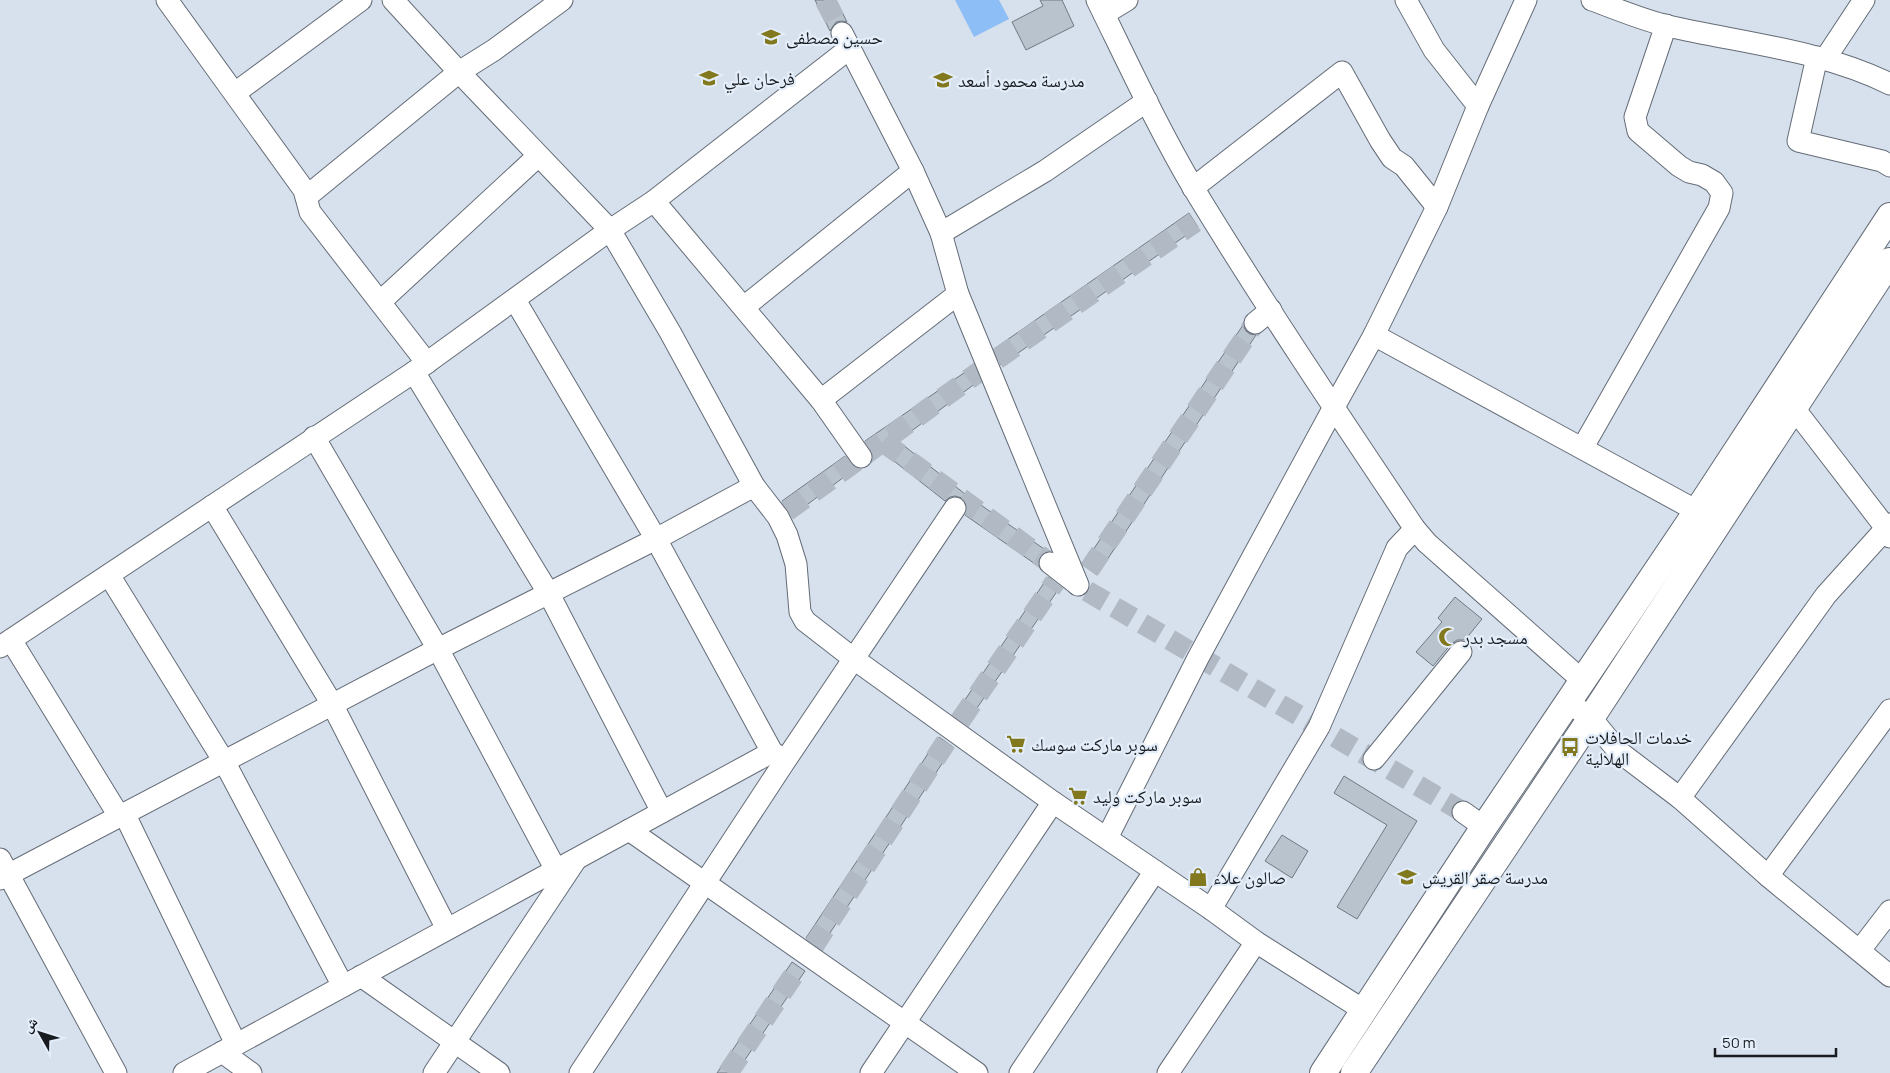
<svg xmlns="http://www.w3.org/2000/svg" width="1890" height="1073" font-family="Manrope,'Noto Naskh Arabic',sans-serif">
  <rect width="100%" height="100%" fill="#d7e1ed"/>
  <polygon fill="#8ebef6" points="955,0 999,0 1009,19 974,37"/>
  <g fill="#b9c3ce" stroke="#707983">
    <polygon points="815,0 836,0 847,22 842,21 836,22 830,31"/>
    <polygon points="1040,0 1062,0 1074,26 1026,50 1012,22 1043,6"/>
    <polygon points="1189,213 1198,227 1001,365 994,349"/>
    <polygon points="1243,325 1246,331 1250,334 1256,335 1097,575 1083,565"/>
    <polygon points="974,366 980,380 898,441 965,494 1047,551 1040,556 1038,566 965,515 967,508 966,503 962,498 955,496 950,497 945,501 880,450 873,455 865,441"/>
    <polygon points="845,456 856,468 792,516 782,501"/>
    <polygon points="1048,577 1060,587 966,724 954,716"/>
    <polygon points="1455,597 1482,619 1465,640 1457,640 1451,644 1433,666 1416,652 1442,622 1438,618"/>
    <polygon points="939,737 953,747 820,948 806,938"/>
    <polygon points="1344,776 1417,821 1357,919 1337,907 1387,825 1334,793"/>
    <polygon points="1282,835 1308,851 1292,878 1265,861"/>
    <polygon points="792,962 805,971 736,1073 717,1073"/>
  </g>
  <g fill="none" stroke-linecap="round" stroke-linejoin="round">
    <g stroke="#b1bac4" stroke-width="21" stroke-dasharray="21 11" stroke-linecap="butt">
      <polyline points="825,0 842,33"/>
      <polyline points="997,359 1195,222"/>
      <polyline points="883,442 1050,563"/>
      <polyline points="787,511 983,369"/>
      <polyline points="1089,570 1255,323"/>
      <polyline points="1087,591 1463,812"/>
      <polyline points="960,721 1055,582"/>
      <polyline points="813,947 946,742"/>
      <polyline points="728,1073 799,967"/>
    </g>
    <g stroke="#646c77" stroke-width="23">
      <g id="minor">
        <polyline points="167,0 304,190 310,212 427,363"/>
        <polyline points="393,0 459,72 610,230 670,332 754,486 778,517 787,535 796,564 800,612 805,621 854,659 1053,802 1211,909 1256,942 1365,1011"/>
        <path d="M1097,0C1128,63 1158,128 1194,189C1264,304 1340,417 1415,529L1427,543L1583,681"/>
        <polyline points="1406,0 1434,50 1478,106"/>
        <path d="M1592,0C1617,9 1642,20 1668,26C1742,43 1821,50 1890,84"/>
        <polyline points="1104,14 1127,0"/>
        <polyline points="842,33 913,171 941,233 958,294 1078,585"/>
        <polyline points="1817,57 1798,141 1882,161 1890,166"/>
        <polyline points="1825,59 1864,0"/>
        <polyline points="235,93 361,0"/>
        <polyline points="1193,188 1342,72 1380,140 1392,158 1404,166 1437,207"/>
        <polyline points="306,197 459,72 494,50 562,0"/>
        <polyline points="654,201 821,400 861,457"/>
        <polyline points="941,233 1045,171 1147,101"/>
        <polyline points="515,300 656,539 772,752 783,759"/>
        <polyline points="380,302 538,156"/>
        <polyline points="744,307 913,171"/>
        <polyline points="1255,323 1271,310"/>
        <polyline points="1374,335 1697,511"/>
        <polyline points="414,372 549,594 662,812"/>
        <polyline points="821,400 958,294"/>
        <polyline points="1793,407 1886,528 1890,537"/>
        <polyline points="314,437 438,649 556,870"/>
        <polyline points="1583,447 1719,208 1722,193 1714,182 1702,175 1689,172 1679,166 1638,131 1635,117 1666,25"/>
        <polyline points="212,506 332,704 447,929"/>
        <polyline points="1050,563 1077,584"/>
        <polyline points="109,575 225,763 343,986"/>
        <polyline points="11,640 119,816"/>
        <polyline points="0,647 414,372 610,230 654,201 850,48"/>
        <polyline points="1569,703 1591,718 1618,751 1680,798 1768,876 1890,976"/>
        <polyline points="1374,759 1461,652"/>
        <polyline points="1680,798 1826,595 1890,524"/>
        <polyline points="1463,812 1484,827"/>
        <polyline points="124,813 236,1044"/>
        <polyline points="629,830 977,1073"/>
        <polyline points="1107,838 1198,658 1334,407 1374,335 1437,207 1478,106 1526,0"/>
        <polyline points="0,859 116,1073"/>
        <polyline points="1768,876 1890,710"/>
        <polyline points="0,879 438,649 656,539 754,486"/>
        <polyline points="1211,909 1319,727 1397,548 1415,529"/>
        <polyline points="1860,950 1890,911"/>
        <polyline points="361,976 499,1073"/>
        <polyline points="222,1052 251,1073"/>
        <polyline points="184,1073 772,752"/>
        <polyline points="434,1073 575,861"/>
        <polyline points="580,1073 785,761 955,508"/>
        <polyline points="871,1073 1053,802"/>
        <polyline points="1020,1073 1155,871"/>
        <polyline points="1168,1073 1256,942"/>
      </g>
    </g>
    <g stroke="#646c77" stroke-width="28">
      <g id="major">
        <polyline points="1323,1073 1484,827 1697,511 1890,216"/>
        <polyline points="1354,1073 1591,718 1890,261"/>
      </g>
    </g>
    <use href="#minor" stroke="#fff" stroke-width="21"/>
    <use href="#major" stroke="#fff" stroke-width="26"/>
  </g>
  <defs>
    <g id="school-bare" transform="scale(1.5)"><path d="M0-5L7-2L0 1L-7-2ZM-4 1L0 2.5L4 1V4Q0 6-4 4Z" fill="#82781d" stroke="#e4eefa" stroke-width="2.5" paint-order="stroke"/></g>
    <g id="mosque-bare" transform="scale(1.5)"><path d="M3.5-4.9A6 6 0 1 0 3.5 4.9A5 5 0 1 1 3.5-4.9Z" fill="#82781d" stroke="#e4eefa" stroke-width="2.5" paint-order="stroke"/></g>
    <g id="supermarket-bare" transform="scale(1.5)"><path d="M-6-5.5h2.5l.6 2H6L4.5 2H-2.5L-4.4-4H-6ZM-1.5 3.2a1.3 1.3 0 1 0 .1 0ZM3 3.2a1.3 1.3 0 1 0 .1 0Z" fill="#82781d" stroke="#e4eefa" stroke-width="2.5" paint-order="stroke"/></g>
    <g id="bus-bare" transform="scale(1.5)"><path d="M-5-6H5V4H4V6H2V4H-2V6H-4V4H-5ZM-3.5-4V0h7V-4ZM-3.5 1.2v1.5H-2V1.2ZM2 1.2v1.5H3.5V1.2Z" fill="#82781d" stroke="#e4eefa" stroke-width="2.5" paint-order="stroke"/></g>
    <g id="shop-bare" transform="scale(1.5)"><path d="M-5-2.5h2.3a2.7 3.5 0 0 1 5.4 0H5L5.5 6h-11ZM-1.5-2.5h3a1.5 2.3 0 0 0-3 0Z" fill="#82781d" stroke="#e4eefa" stroke-width="2.5" paint-order="stroke"/></g>
  </defs>
  <g fill-rule="evenodd">
    <use href="#school-bare" x="771" y="37"/>
    <use href="#school-bare" x="709" y="78"/>
    <use href="#school-bare" x="943" y="80"/>
    <use href="#mosque-bare" x="1448" y="637"/>
    <use href="#supermarket-bare" x="1016" y="744"/>
    <use href="#bus-bare" x="1570" y="747"/>
    <use href="#supermarket-bare" x="1078" y="796"/>
    <use href="#shop-bare" x="1198" y="877"/>
    <use href="#school-bare" x="1407" y="877"/>
  </g>
  <g text-anchor="middle" dominant-baseline="central" stroke-width="4.5" stroke-linejoin="round" paint-order="stroke">
    <g font-size="18" fill="#181c20" stroke="#e4eefa" text-anchor="start">
      <text x="786" y="37">حسين مصطفى</text>
      <text x="724" y="78">فرحان علي</text>
      <text x="958" y="80">مدرسة محمود أسعد</text>
      <text x="1463" y="637">مسجد بدر</text>
      <text x="1585" y="737">خدمات الحافلات<tspan x="1585" dy="21">الهلالية</tspan></text>
      <text x="1031" y="744">سوبر ماركت سوسك</text>
      <text x="1093" y="796">سوبر ماركت وليد</text>
      <text x="1213" y="877">صالون علاء</text>
      <text x="1422" y="877">مدرسة صقر القريش</text>
    </g>
  </g>
  <g transform="translate(40 1033) rotate(309)" stroke="#e4eefa" stroke-width="4" paint-order="stroke">
  <path d="M0-4L9 19L0 12L-9 19Z" fill="#181c20"/>
  <text y="-8" font-size="14" font-weight="bold" text-anchor="middle" fill="#181c20">ش</text>
  </g>
  <path d="M1715 1048v8h121v-8" fill="none" stroke="#181c20" stroke-width="2.5"/>
  <text x="1722" y="1048" font-size="15" fill="#181c20" stroke="#e4eefa" stroke-width="4" paint-order="stroke">50 m</text>
</svg>
